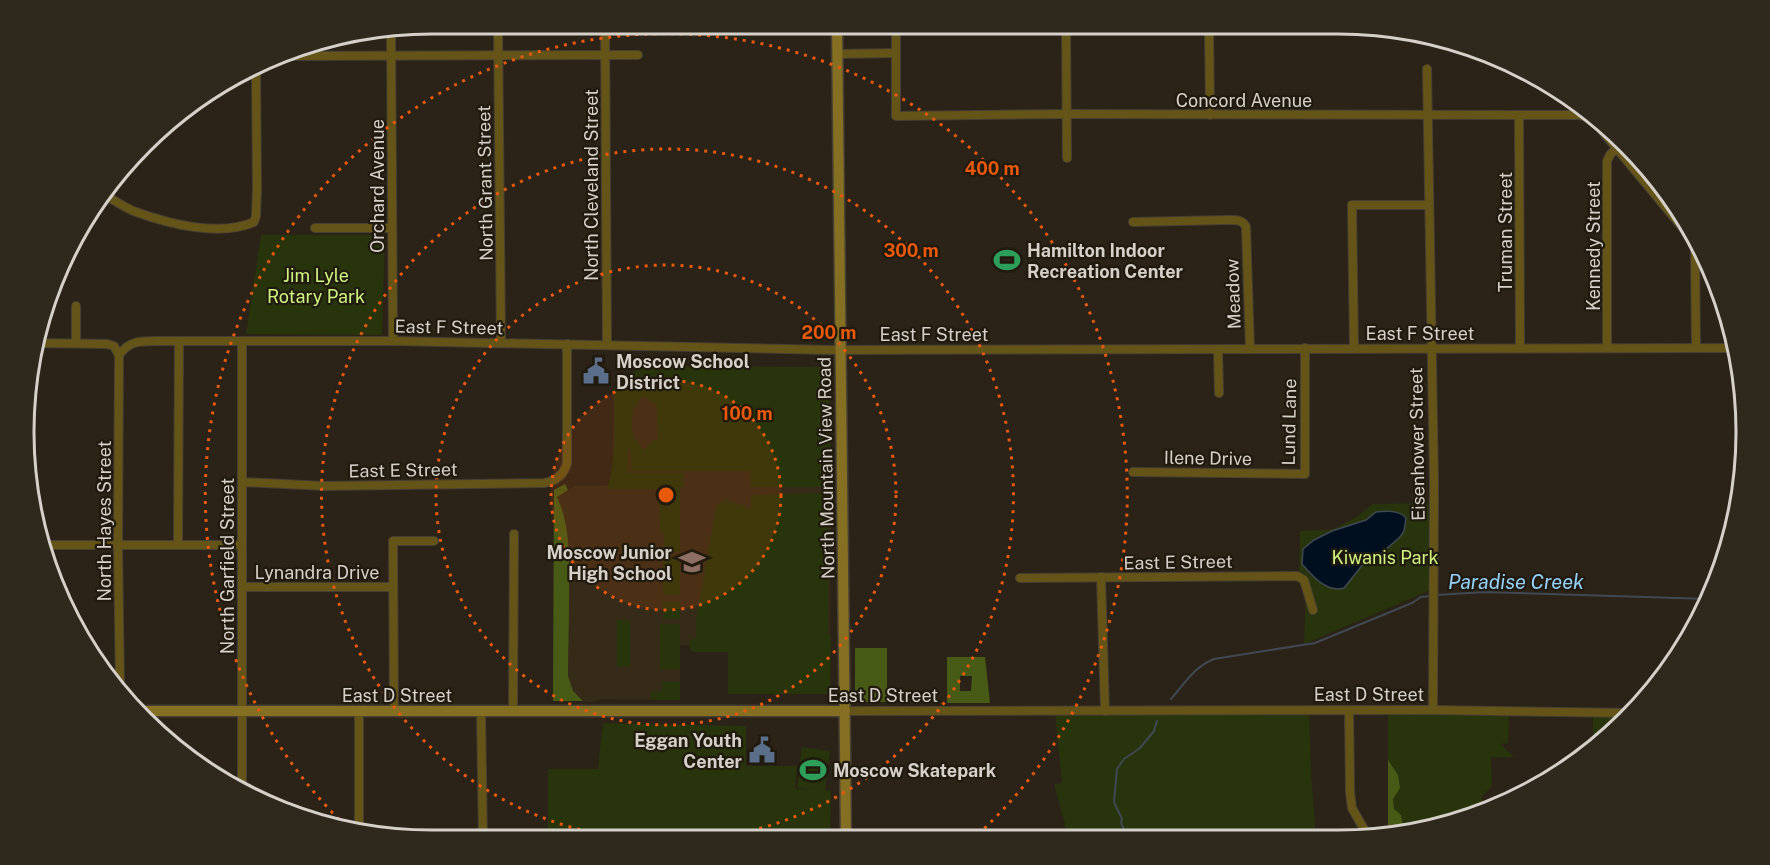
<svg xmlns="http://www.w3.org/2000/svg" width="1770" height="865" font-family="'Public Sans',sans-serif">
  <rect width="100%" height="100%" fill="#2b2317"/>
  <polygon fill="#362b19" points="829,363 831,487 830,652 693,652 690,649 689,645 680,645 680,700 602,699 592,702 583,701 553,701 554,490 565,484 568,490 575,486 607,486 610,482 613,459 614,390 632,373 650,365 653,366 796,367 819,367"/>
  <g fill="#28340b" fill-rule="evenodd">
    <polygon points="261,235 385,235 382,335 246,334"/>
    <path d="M829,363L831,487H751L750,471H631V453L628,449V473H684V487H680V552H664V533L660,532L659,489H607C617,458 614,423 614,390L632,373L650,365L653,366L796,367H819ZM644,395L654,404L657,405L658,440H654L644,450C627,434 628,411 644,395Z"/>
    <path d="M829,493L828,634L831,635L830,694H728V652H693C688,649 688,644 692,639L696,638V620L716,508L720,503L727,500L751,509V495Z"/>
    <polygon points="1434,503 1433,589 1304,644 1306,586 1299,577 1300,531 1327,530 1336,528 1358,516 1373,504"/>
    <rect x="663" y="556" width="17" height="39"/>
    <rect x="663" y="602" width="17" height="17"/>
    <rect x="617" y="620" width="13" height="47"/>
    <rect x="660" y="624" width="20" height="45"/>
    <polygon points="662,682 680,682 680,700 651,700 651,692 662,691"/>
    <polygon points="1055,711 1309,711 1311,773 1316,838 1069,839 1054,784 1062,783"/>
    <polygon points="1388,711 1509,712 1508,743 1500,744 1514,757 1491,757 1492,786 1481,797 1487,808 1491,811 1409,833 1403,825 1401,815 1394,810 1393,799 1400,787 1388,760"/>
    <polygon points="1593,713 1628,714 1602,741 1605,732 1599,739 1593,742"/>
    <polygon points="603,723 746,726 746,766 797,766 795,789 819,790 797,788 802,747 830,751 825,790 831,791 830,840 548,841 548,769 598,769"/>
  </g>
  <g fill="#485b16" fill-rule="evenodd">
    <path d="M565,484L568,490L557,497C572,529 569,567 569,602C569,626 568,651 568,676L573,691L583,701H553L554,490Z"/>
    <polygon points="855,648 887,648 887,702 862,702 855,697"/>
    <path d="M947,657H985L990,703H947ZM960,676H972L971,691H960Z"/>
    <polygon points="1388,760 1398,775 1400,788 1393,799 1394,809 1401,815 1403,825 1409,833 1391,837 1388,835"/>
  </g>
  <path fill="#000f20" stroke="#404953" stroke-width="1.5" d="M1376,512C1386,511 1399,510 1406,518L1404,531L1400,537L1378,556L1364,563L1344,588C1326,593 1313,576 1302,564L1303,549L1314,540L1332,531L1366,520Z"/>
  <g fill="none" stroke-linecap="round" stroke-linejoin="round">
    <g stroke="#404953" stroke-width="2">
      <polyline points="1436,595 1485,592 1709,599"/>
      <path d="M1171,699C1185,683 1194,667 1214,659L1315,643L1412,603L1421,597L1431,596"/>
      <polyline points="1128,838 1121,823 1122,819 1114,802 1117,769 1124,759 1140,748 1154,731 1157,721"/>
    </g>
    <g stroke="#463f33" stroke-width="10">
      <g id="street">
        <polyline points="498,24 501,342"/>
        <polyline points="605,24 607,345"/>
        <polyline points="896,24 896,116 1067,114 1579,115 1586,117 1599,127 1692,239 1695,249 1696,347"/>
        <polyline points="1066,24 1067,158"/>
        <polyline points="1209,24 1210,115"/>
        <polyline points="391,31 393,341"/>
        <polyline points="838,54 896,53"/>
        <polyline points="282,56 638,55"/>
        <polyline points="1427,69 1434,481 1433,710"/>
        <polyline points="1519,116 1520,348"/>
        <path d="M103,194C114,200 125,208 136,212C169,224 220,237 254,222L256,216L257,188L256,70"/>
        <path d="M1133,222L1227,220C1235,220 1243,219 1246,227L1250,349"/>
        <polyline points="315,228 392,228"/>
        <polyline points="76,306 76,343"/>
        <polyline points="242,341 242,792"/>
        <polyline points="35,343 107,344 114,346 119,355"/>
        <polyline points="1607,347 1607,161 1610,155 1616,148"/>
        <polyline points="1354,348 1352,205 1429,205"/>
        <polyline points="1218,349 1219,393"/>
        <path d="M119,355C129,341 140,341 156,341H393L831,350L1737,348"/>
        <polyline points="119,355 118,546 120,688"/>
        <polyline points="1133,472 1305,474 1305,348"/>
        <path d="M242,482L325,486L544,483C556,481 564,475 567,463V344"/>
        <polyline points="45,545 242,545"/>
        <polyline points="178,545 179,341"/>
        <polyline points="1101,577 1105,711"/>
        <polyline points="1020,578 1297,576 1304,580 1313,610"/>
        <polyline points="242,587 393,587"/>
        <polyline points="513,711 514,534"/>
        <polyline points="845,711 1433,710 1630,713"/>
        <polyline points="1349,711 1350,792 1352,808 1369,838"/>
        <polyline points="359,712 359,834"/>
        <polyline points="394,712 393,541 434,541"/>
        <polyline points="481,712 483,841"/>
      </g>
    </g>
    <g stroke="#463f33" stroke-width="13">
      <g id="secondary">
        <polyline points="837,24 846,839"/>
        <polyline points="136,711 845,711"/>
      </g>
    </g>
    <use href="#street" stroke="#655417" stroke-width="8"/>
    <use href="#secondary" stroke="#846f22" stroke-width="10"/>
  </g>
  <circle cx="666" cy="495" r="115" fill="#e8590c" fill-opacity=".12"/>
  <g fill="none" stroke="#e8590c" stroke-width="3" stroke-dasharray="3 6">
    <circle cx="666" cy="495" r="115"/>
    <circle cx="666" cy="495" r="230"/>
    <path d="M642 840A346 346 0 1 1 693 840"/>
    <path d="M352 832A461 461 0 1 1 974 838"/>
  </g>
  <defs>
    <g id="stadium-bare" transform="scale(2.07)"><path d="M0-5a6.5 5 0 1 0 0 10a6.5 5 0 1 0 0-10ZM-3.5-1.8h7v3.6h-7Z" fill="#2e9e5b" stroke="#211a0e" stroke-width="2.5" paint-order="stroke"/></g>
    <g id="civic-bare" transform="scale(2.07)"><path d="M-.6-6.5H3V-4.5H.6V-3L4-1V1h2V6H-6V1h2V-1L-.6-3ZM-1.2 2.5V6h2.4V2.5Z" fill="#5c6f8a" stroke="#211a0e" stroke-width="2.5" paint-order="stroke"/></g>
    <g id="school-bare" transform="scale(2.07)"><path d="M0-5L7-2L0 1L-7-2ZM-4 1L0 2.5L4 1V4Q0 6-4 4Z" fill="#8d6e63" stroke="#211a0e" stroke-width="2.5" paint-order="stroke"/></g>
  </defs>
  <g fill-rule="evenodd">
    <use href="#stadium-bare" x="1007" y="260"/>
    <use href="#civic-bare" x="596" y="371"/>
    <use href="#school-bare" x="692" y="562"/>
    <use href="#civic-bare" x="762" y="750"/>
    <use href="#stadium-bare" x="813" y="770"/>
  </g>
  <g text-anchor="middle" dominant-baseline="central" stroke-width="4.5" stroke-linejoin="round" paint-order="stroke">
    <g font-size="18" fill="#d5d0c9" stroke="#211a0e">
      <text x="1244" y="100">Concord Avenue</text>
      <text transform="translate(485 183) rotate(-91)">North Grant Street</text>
      <text transform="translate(591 185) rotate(-90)">North Cleveland Street</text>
      <text transform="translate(377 186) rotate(-90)">Orchard Avenue</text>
      <text transform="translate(1505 232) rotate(-90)">Truman Street</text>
      <text transform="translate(1593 246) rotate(-90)">Kennedy Street</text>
      <text transform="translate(1233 294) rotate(-92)">Meadow</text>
      <text transform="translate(449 327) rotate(1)">East F Street</text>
      <text x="1420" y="333">East F Street</text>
      <text x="934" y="334">East F Street</text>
      <text transform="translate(1289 422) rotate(-89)">Lund Lane</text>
      <text transform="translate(1417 444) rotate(-91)">Eisenhower Street</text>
      <text transform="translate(1208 458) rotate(1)">Ilene Drive</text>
      <text transform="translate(826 468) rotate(-91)">North Mountain View Road</text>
      <text transform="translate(403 470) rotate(-1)">East E Street</text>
      <text transform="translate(104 521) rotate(-90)">North Hayes Street</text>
      <text transform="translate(1178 562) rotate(-1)">East E Street</text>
      <text transform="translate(227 566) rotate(-90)">North Garfield Street</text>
      <text x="317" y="572">Lynandra Drive</text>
      <text x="1369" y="694">East D Street</text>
      <text x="397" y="695">East D Street</text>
      <text x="883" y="695">East D Street</text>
    </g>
    <g font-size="18" font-weight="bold" fill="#d5d0c9" stroke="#211a0e" text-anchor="start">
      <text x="1027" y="250">Hamilton Indoor<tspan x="1027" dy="21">Recreation Center</tspan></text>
      <text x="616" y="361">Moscow School<tspan x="616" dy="21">District</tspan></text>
      <text x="672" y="552" text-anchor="end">Moscow Junior<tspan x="672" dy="21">High School</tspan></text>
      <text x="742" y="740" text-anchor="end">Eggan Youth<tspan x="742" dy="21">Center</tspan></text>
      <text x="833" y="770">Moscow Skatepark</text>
    </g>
    <g font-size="18" fill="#cff37f" stroke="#211a0e">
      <text x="316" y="275">Jim Lyle<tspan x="316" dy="21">Rotary Park</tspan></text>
      <text x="1385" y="557">Kiwanis Park</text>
    </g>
    <g font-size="20" font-style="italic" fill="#94d2ff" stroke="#211a0e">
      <text x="1516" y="582">Paradise Creek</text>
    </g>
  </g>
  <path d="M0 0H1770V865H0ZM432 34H1338A398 398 0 0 1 1736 432V432A398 398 0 0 1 1338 830H432A398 398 0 0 1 34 432V432A398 398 0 0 1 432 34Z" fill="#2f291d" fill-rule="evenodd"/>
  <path fill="none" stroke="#d5d0c9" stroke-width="3" d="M432 34H1338A398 398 0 0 1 1736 432V432A398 398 0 0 1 1338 830H432A398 398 0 0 1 34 432V432A398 398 0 0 1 432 34Z"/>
  <circle cx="666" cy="495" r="9" fill="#e8590c" stroke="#211a0e" stroke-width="3"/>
  <g font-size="18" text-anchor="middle" font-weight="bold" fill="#e8590c" stroke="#211a0e" stroke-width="4.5" stroke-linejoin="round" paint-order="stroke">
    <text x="992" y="175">400 m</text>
    <text x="911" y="257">300 m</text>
    <text x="829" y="339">200 m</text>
    <text x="747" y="420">100 m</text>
  </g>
</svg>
